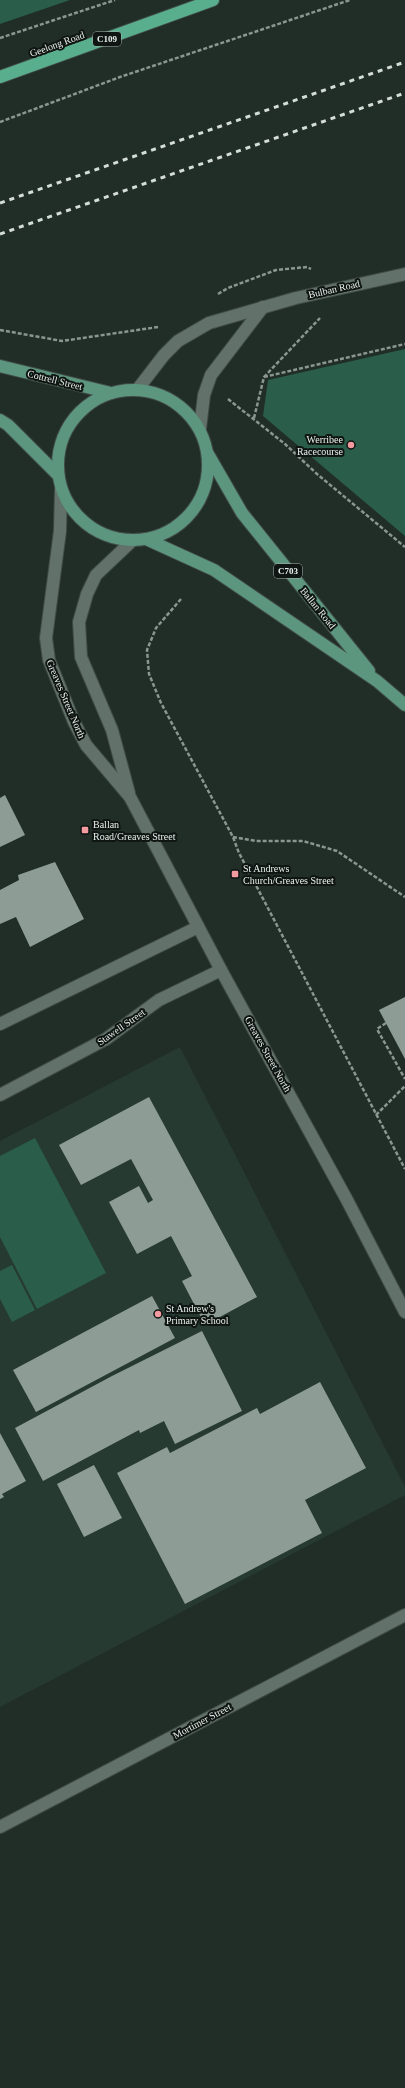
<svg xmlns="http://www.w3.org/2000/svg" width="405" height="2088" font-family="'Times New Roman',serif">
  <rect width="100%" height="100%" fill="#212e28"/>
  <polygon fill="#263a32" points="180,1047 405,1487 405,1495 0,1707 0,1141"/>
  <g fill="#2a5d4a">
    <polygon points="0,0 70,0 0,24"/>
    <polygon points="405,349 405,536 263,416 268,380"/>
    <polygon points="35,1138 106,1273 37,1309 0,1237 0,1156"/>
    <polygon points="12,1265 35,1310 12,1322 0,1299 0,1271"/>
  </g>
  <g fill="#8d9d95">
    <polygon points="5,795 25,835 0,847 0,798"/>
    <polygon points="55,862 84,919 30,947 16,917 0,924 0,890 19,880 18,875"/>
    <polygon points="405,997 405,1059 379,1010"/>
    <polygon points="149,1097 257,1297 205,1325 182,1281 192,1276 171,1236 137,1254 109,1202 139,1186 148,1203 153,1200 131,1159 81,1185 59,1145"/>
    <polygon points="152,1296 175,1338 36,1412 13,1370"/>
    <polygon points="202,1331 242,1411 175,1444 164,1421 140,1433 139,1430 43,1481 15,1428 112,1376"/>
    <polygon points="320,1382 366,1468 305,1500 322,1533 185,1604 117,1473 167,1447 170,1453 257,1408 260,1414"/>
    <polygon points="0,1433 26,1481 2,1494 4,1497 0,1499"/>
    <polygon points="94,1465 122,1518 84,1537 57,1484"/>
  </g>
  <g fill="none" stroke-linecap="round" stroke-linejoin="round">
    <g stroke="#404b46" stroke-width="14">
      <g id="street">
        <polyline points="0,1024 198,927"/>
        <polyline points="0,1095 106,1039 159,1000 221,970"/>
        <polyline points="0,1827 405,1615"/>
      </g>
    </g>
    <g stroke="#404b46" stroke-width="14">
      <g id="secondary">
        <polyline points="137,390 164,355 178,341 209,323 296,298 405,274"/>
        <polyline points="200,429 204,395 211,375 263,307"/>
        <polyline points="61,489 60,531 46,638 49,660 74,722 86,745 130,797 221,970 347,1200 405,1312"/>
        <polyline points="129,793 112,730 81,657 79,622 87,594 96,575 133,540"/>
      </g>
    </g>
    <g stroke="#404b46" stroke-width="14">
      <g id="primary">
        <polyline points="0,366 111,393"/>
        <circle cx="133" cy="465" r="75"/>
        <polyline points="0,420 8,425 58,475"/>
        <polyline points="208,454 242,513 369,671"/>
        <polyline points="146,539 214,570 377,681 405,705"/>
      </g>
    </g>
    <g stroke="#404b46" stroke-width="14">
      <polyline id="highway" points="0,77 213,0"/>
    </g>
    <g stroke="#8c9691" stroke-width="2.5" stroke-dasharray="4 2" stroke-linecap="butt">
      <polyline points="0,38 115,0"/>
      <polyline points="0,122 120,77 350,0"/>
      <polyline points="218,294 228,288 276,270 307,267 311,269"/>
      <polyline points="0,330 62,341 158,327"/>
      <polyline points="264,377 405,344"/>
      <polyline points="228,399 285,444 317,474 405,547"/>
      <polyline points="254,418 264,377 320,318"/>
      <polyline points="181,599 156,628 147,650 149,674 161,703 233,837 239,853 405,1169"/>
      <polyline points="233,837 256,841 303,841 337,851 405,897"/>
      <polyline points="386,1023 377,1029 405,1079"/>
      <polyline points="376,1115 405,1086"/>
    </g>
    <use href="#street" stroke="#62716a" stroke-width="12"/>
    <use href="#secondary" stroke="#62716a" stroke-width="12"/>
    <use href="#primary" stroke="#5c967f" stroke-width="12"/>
    <use href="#highway" stroke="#58ae8d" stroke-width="12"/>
    <g stroke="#d4ddd9" stroke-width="3" stroke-dasharray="5 5" stroke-linecap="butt">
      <polyline points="0,203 405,62"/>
      <polyline points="0,234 405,93"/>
    </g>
  </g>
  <g fill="#f49b9f" stroke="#0f1512" stroke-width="1.5">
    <circle cx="351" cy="445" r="4"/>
    <rect x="81" y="826" width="8" height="8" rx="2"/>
    <rect x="231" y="870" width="8" height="8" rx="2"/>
    <circle cx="158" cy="1314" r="4"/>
  </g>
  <g text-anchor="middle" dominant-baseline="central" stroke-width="4" stroke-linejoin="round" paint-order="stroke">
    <g fill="#0f1512" stroke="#a8b0ac" stroke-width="1">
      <rect x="93" y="32" width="28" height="14" rx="3"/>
      <rect x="274" y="564" width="28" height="14" rx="3"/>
    </g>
    <g font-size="9" font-weight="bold" fill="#eaf2ee">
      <text x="107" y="39">C109</text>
      <text x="288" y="571">C703</text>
    </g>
    <g font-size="10" fill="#eaf2ee" stroke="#0f1512">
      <text transform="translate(57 44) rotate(-20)">Geelong Road</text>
      <text transform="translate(334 289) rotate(-13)">Bulban Road</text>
      <text transform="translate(55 380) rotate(14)">Cottrell Street</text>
      <text transform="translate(318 608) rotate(51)">Ballan Road</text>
      <text transform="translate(66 699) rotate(67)">Greaves Street North</text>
      <text transform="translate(121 1027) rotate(-35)">Stawell Street</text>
      <text transform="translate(268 1054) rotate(61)">Greaves Street North</text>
      <text transform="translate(202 1721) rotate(-28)">Mortimer Street</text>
    </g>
    <g font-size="10" fill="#eaf2ee" stroke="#0f1512" text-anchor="start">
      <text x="343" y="439" text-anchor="end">Werribee<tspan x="343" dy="12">Racecourse</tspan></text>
      <text x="93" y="824">Ballan<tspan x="93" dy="12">Road/Greaves Street</tspan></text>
      <text x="243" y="868">St Andrews<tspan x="243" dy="12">Church/Greaves Street</tspan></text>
      <text x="166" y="1308">St Andrew's<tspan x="166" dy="12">Primary School</tspan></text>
    </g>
  </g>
</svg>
